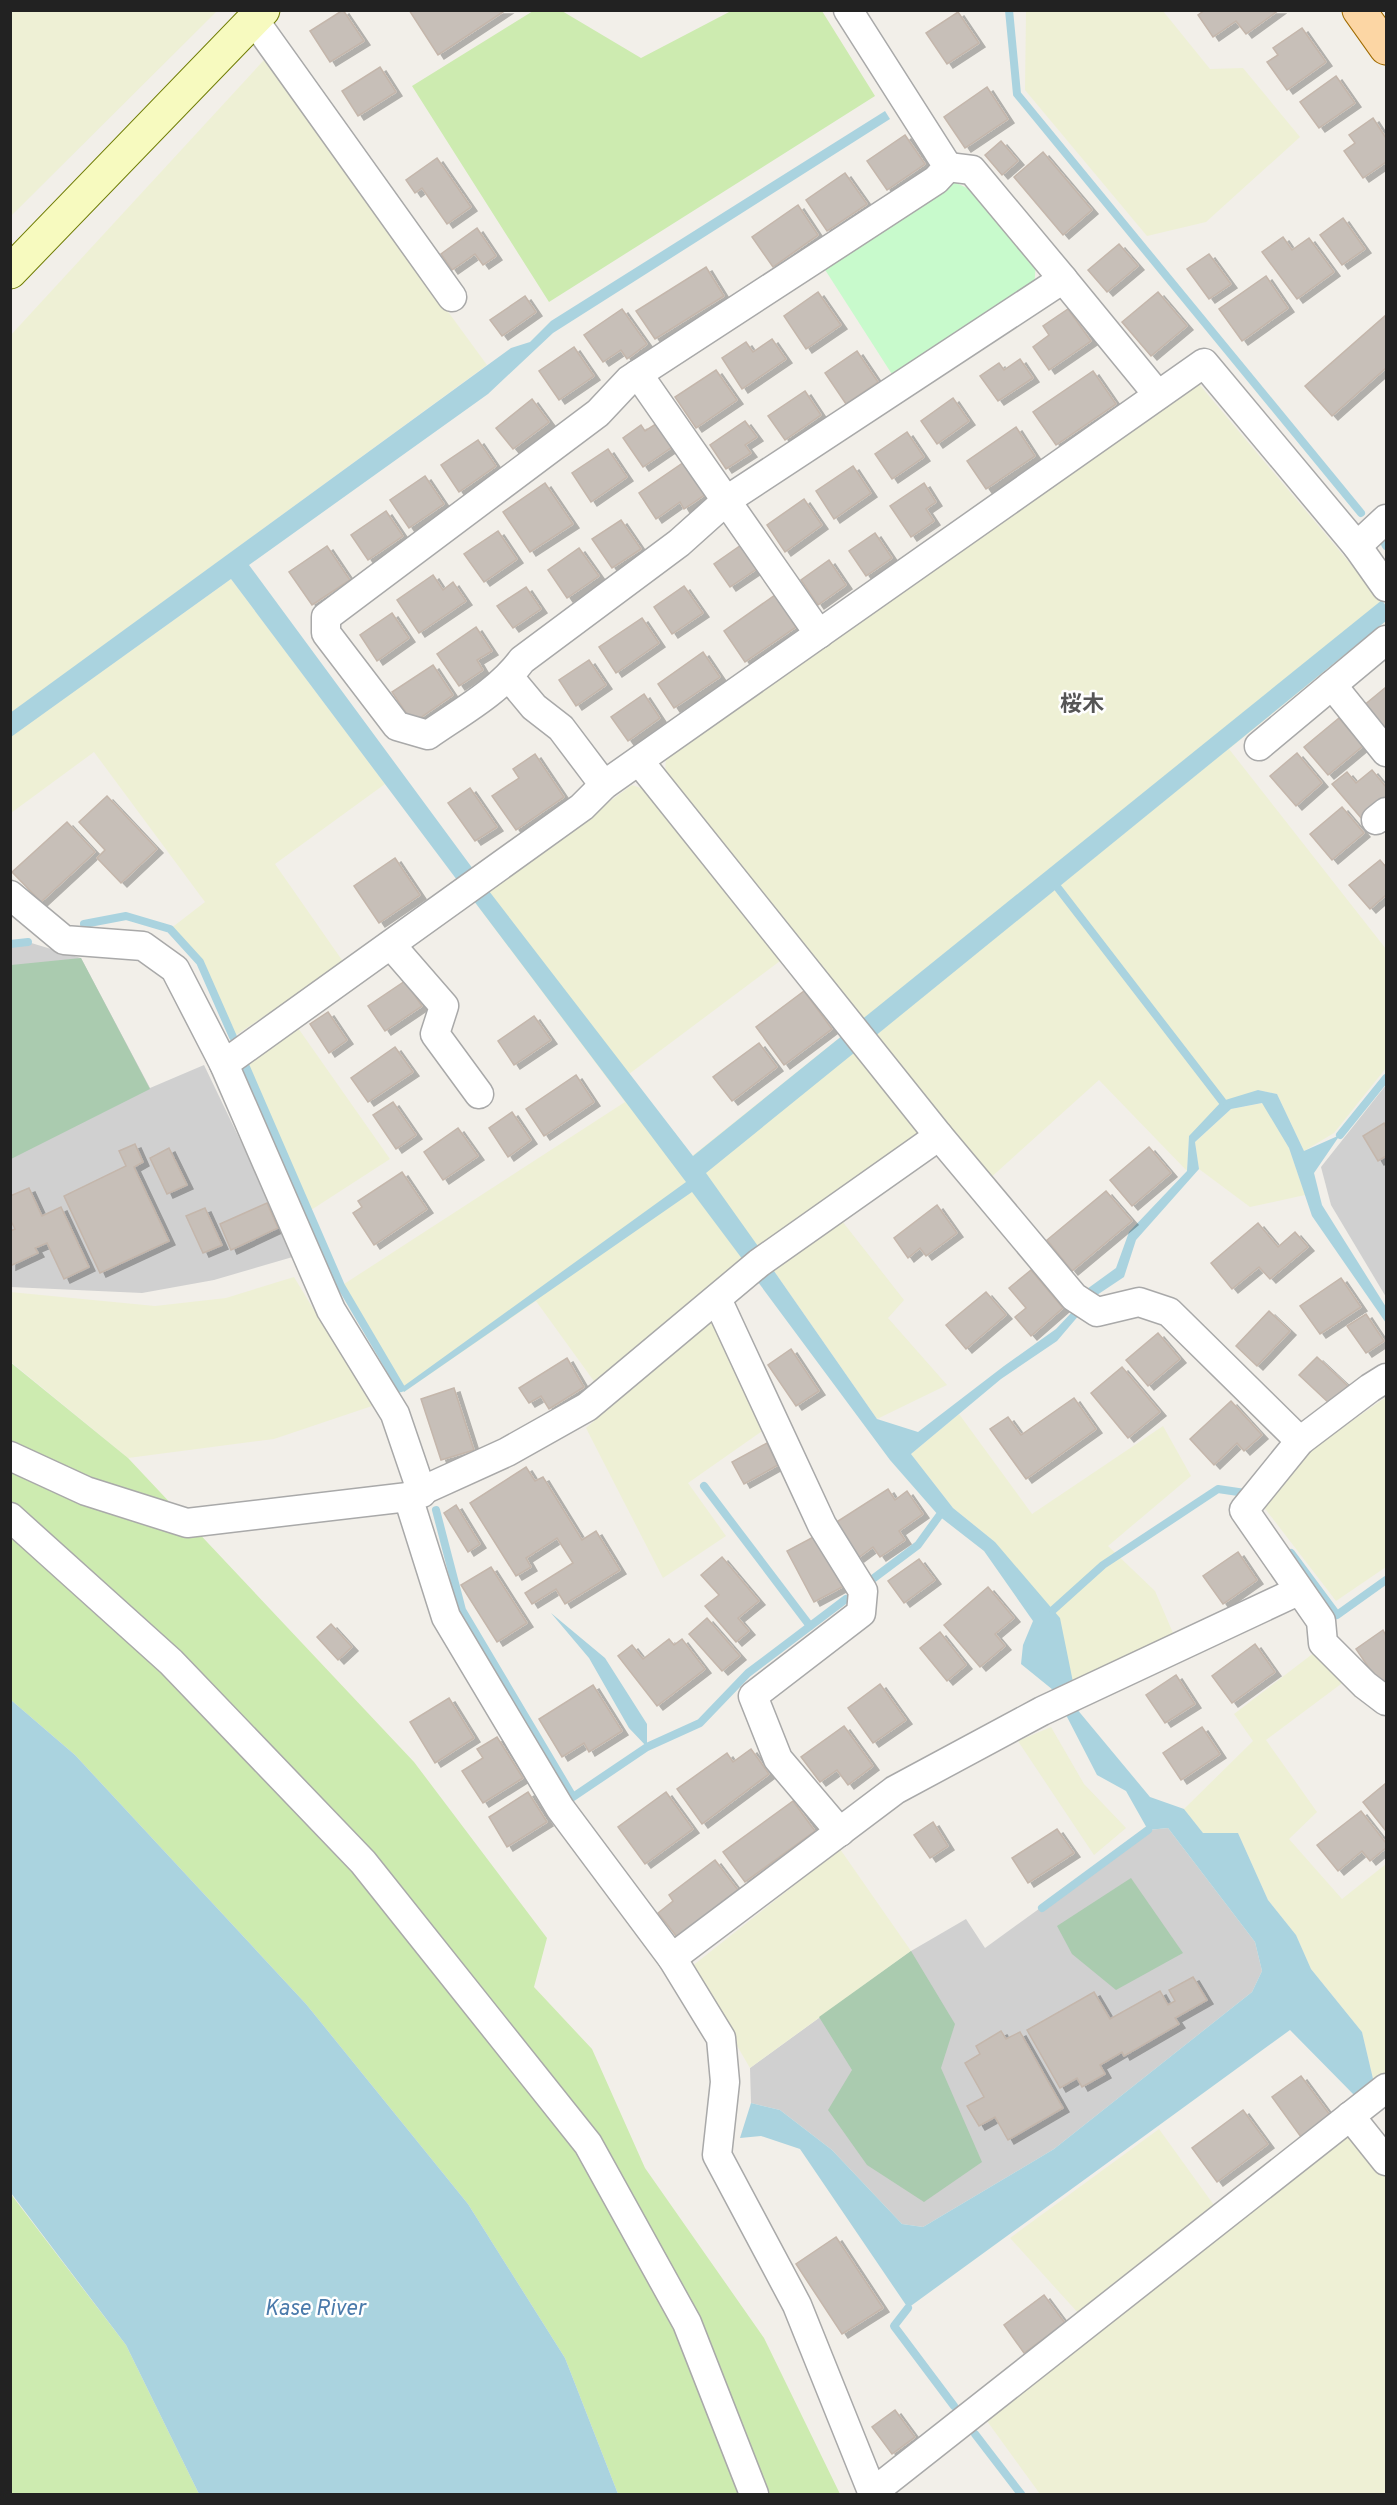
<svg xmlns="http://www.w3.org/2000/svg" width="1397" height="2505" font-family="Overpass,'Noto Sans JP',sans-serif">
  <defs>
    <filter id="shadow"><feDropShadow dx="6" dy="4" stdDeviation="0" flood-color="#0004"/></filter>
  </defs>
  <rect width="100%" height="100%" fill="#f2efe9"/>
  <g fill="#d0d0d0">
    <polygon points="28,942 81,958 150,1088 204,1065 296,1256 214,1280 142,1293 11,1287 11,944"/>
    <polygon points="1386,1085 1386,1297 1331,1205 1321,1167"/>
    <polygon points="1168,1828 1255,1942 1262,1971 1252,1992 1054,2149 923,2227 902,2224 832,2150 780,2110 751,2103 750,2068 911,1951 966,1919 985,1948 1148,1830"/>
  </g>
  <g fill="#eef0d5">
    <polygon points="11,10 217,10 217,11 11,216"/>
    <polygon points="1026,11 1163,11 1210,69 1243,68 1300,137 1206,222 1147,236 1025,90"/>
    <polygon points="264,60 487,365 11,713 10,336"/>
    <polygon points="1199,384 1386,606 1386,621 1229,749 1386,949 1386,1068 1334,1133 1304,1151 1277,1094 1258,1090 1189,1136 1187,1171 1099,1080 987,1181 665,774 666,756"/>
    <polygon points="231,579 385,784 275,864 344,963 233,1037 200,963 170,929 205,902 94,752 11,813 10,737"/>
    <polygon points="632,785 650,791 784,958 629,1074 692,1156 843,1035 854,1053 922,1132 596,1384 536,1301 404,1392 341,1286 625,1102 474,901"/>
    <polygon points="298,1028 390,1159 308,1212 246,1067"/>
    <polygon points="1263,1103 1289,1148 1305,1195 1250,1207 1199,1169 1195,1142 1231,1109"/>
    <polygon points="842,1221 904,1300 888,1318 947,1385 877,1419 774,1271"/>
    <polygon points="294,1277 372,1406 274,1439 128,1458 11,1362 10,1292 155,1306 226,1298"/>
    <polygon points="713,1318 765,1429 688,1483 726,1536 663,1578 586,1428"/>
    <polygon points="1386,1397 1386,1567 1336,1601 1260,1502 1308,1452"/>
    <polygon points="959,1414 1032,1514 1163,1426 1191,1476 1108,1546 1155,1591 1173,1633 1074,1687 995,1542 953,1508 911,1454"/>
    <polygon points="1315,1652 1345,1681 1266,1740 1317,1812 1289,1839 1342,1899 1386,1864 1386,2074 1374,2083 1362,2032 1311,1969 1296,1935 1268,1900 1238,1833 1203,1833 1184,1809 1253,1741 1234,1714"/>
    <polygon points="1051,1727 1084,1784 1126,1828 1094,1855 1018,1741"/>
    <polygon points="840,1849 911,1951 750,2068 691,1967"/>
    <polygon points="1159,2129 1216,2208 1080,2315 1010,2238"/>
    <polygon points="1349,2129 1386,2176 1386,2494 1040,2494 987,2421"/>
  </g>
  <g fill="#cdebb0">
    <polygon points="822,11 875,96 549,302 412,86 533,11 562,11 641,58 731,11"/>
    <polygon points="10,1362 128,1458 414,1762 547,1938 534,1987 592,2049 645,2168 764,2338 840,2494 618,2494 565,2358 468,2204 306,2004 75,1755 11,1700"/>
    <polygon points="10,2193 126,2345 199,2494 11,2494"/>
  </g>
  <g fill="#aacbaf">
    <polygon points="81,958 150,1089 11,1159 11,965"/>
    <polygon points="1131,1878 1183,1953 1116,1990 1072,1954 1057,1926"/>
    <polygon points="911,1951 955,2024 941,2068 982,2162 924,2202 867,2165 828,2110 852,2070 819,2017"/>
  </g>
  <polygon fill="#c8facc" points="952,181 967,188 1036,261 1034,290 895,379 822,265"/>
  <g fill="#aad3df">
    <polygon points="885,111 890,119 553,333 488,394 249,565 473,869 457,880 231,579 11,737 10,713 511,348 530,342 551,321"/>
    <polygon points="1382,600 1386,606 1386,621 874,1037 860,1021"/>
    <polygon points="489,891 693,1156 843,1035 854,1053 706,1173 760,1249 743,1260 692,1192 404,1392 401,1388 686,1182 474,901"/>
    <polygon points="1258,1090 1277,1094 1304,1151 1340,1135 1314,1173 1322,1205 1386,1307 1386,1323 1312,1216 1289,1148 1262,1103 1231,1109 1195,1142 1199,1169 1136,1240 1124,1277 1097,1295 1087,1289 1116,1268 1129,1232 1187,1171 1189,1136 1222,1101"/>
    <polygon points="774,1271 877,1419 918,1432 1004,1366 1056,1329 1072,1312 1080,1314 1057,1341 1001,1379 911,1454 953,1508 995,1542 1060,1618 1074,1687 1058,1694 1021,1664 1023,1645 1033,1621 984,1551 939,1516 890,1460 758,1282"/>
    <polygon points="551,1613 605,1658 647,1724 647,1747 629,1728 589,1658"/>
    <polygon points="11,1700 75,1755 306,2004 468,2204 565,2358 618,2494 199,2494 126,2345 11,2193"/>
    <polygon points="1076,1708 1150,1797 1184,1809 1203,1833 1238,1833 1268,1900 1296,1935 1311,1969 1362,2032 1374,2083 1356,2097 1290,2030 908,2308 800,2149 761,2136 740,2138 751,2103 780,2110 832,2150 902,2224 923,2227 1054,2149 1252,1992 1262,1971 1255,1942 1168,1828 1148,1830 1126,1791 1097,1775 1065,1713"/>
  </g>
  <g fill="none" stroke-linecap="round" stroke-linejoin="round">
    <g stroke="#aad3df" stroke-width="8">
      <polyline points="1009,10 1017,94 1361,513"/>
      <polyline points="1384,542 1386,546"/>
      <polyline points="1058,888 1222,1101"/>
      <polyline points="84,924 126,916 170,929 200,962 233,1037"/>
      <polyline points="10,944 28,942"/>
      <polyline points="246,1067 341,1286 401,1388"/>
      <polyline points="1340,1135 1386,1078"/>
      <polyline points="704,1486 810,1626"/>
      <polyline points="436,1510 462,1610 573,1797 647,1747 700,1723 748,1673 846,1599"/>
      <polyline points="1291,1553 1337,1615 1386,1580"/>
      <polyline points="874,1578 918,1545 939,1516"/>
      <polyline points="1053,1610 1103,1565 1218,1489 1245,1493"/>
      <polyline points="1042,1908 1148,1830"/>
      <polyline points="908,2308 894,2326 954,2406"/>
      <polyline points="975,2434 1021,2494"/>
    </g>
  </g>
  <g fill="#c7bfb8" stroke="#c4b6ab" stroke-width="1.5" filter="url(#shadow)">
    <polygon points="343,10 364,41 330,62 310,31"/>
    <polygon points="409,10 506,10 438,55"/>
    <polygon points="1205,10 1279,10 1246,34 1236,21 1213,37 1198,15"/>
    <polygon points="958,12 979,43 947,64 926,33"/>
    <polygon points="1302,28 1326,62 1287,90 1267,62 1278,55 1273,48"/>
    <polygon points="380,67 396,92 358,116 342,91"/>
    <polygon points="1336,76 1355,103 1319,128 1300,102"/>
    <polygon points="987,87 1008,119 965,148 944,117"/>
    <polygon points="1373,118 1386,138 1386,162 1363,178 1344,151 1355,143 1349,135"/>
    <polygon points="905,135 925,164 887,190 867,161"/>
    <polygon points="1001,141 1018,161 1002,175 985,155"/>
    <polygon points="1043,152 1092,210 1063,235 1014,177"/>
    <polygon points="437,158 471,207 447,224 422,188 415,193 406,180"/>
    <polygon points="845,173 867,204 827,231 806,200"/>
    <polygon points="798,205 818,235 773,267 752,237"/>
    <polygon points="1343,218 1365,249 1342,265 1320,235"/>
    <polygon points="477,228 496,256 483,265 475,254 452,270 441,254"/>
    <polygon points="1283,237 1292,250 1309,238 1334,272 1297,299 1262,252"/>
    <polygon points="1119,244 1138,266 1107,292 1088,270"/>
    <polygon points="1209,254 1231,284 1209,299 1187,269"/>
    <polygon points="706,267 724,296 655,339 636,311"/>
    <polygon points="1266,276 1288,308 1242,341 1219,309"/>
    <polygon points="818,292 841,325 806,349 784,316"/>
    <polygon points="1158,292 1187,326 1151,356 1122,322"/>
    <polygon points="525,296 536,312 502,336 490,320"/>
    <polygon points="622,309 647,344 627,359 621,350 603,362 584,335"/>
    <polygon points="1068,309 1091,341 1049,370 1033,347 1049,335 1043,326"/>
    <polygon points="1386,315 1386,368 1332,416 1305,386"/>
    <polygon points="772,339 786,359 742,389 722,358 746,342 753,352"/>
    <polygon points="574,347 594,376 559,400 539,371"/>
    <polygon points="857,351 878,382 846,404 825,373"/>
    <polygon points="1020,359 1033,378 998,401 980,376 999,363 1004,370"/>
    <polygon points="716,370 737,400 696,428 675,397"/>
    <polygon points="1093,371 1116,404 1056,445 1033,412"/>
    <polygon points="805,391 821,415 785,440 768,416"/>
    <polygon points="953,398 969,421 937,444 921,421"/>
    <polygon points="532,399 549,422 513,449 496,428"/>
    <polygon points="662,420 678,443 643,467 623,438 641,425 645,431"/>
    <polygon points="745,421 757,437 745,445 751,453 726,469 710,445"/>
    <polygon points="1016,427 1035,456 986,489 967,461"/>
    <polygon points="907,432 924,457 892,479 875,454"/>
    <polygon points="478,440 496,466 459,492 441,465"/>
    <polygon points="608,449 627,477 591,502 572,473"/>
    <polygon points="687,460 709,492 684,509 680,502 656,519 639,493"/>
    <polygon points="853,466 871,493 834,519 816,491"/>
    <polygon points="425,476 444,504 409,528 390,500"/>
    <polygon points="545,483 573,524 530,552 503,512"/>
    <polygon points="924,483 936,502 926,509 934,521 911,537 890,506"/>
    <polygon points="804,499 822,525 785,552 767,525"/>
    <polygon points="386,511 403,536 368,560 351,535"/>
    <polygon points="621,520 641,549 612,568 592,539"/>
    <polygon points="498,531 517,559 484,582 464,554"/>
    <polygon points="875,533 892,558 866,576 849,551"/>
    <polygon points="744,543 761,566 730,587 714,564"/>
    <polygon points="327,546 350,580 312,605 289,572"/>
    <polygon points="579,548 599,576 567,598 548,570"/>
    <polygon points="829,560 846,585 818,605 801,580"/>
    <polygon points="433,575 443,590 453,582 466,601 419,633 397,600"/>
    <polygon points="684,586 703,613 672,634 654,607"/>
    <polygon points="526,587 541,609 513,628 497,606"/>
    <polygon points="775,595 796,627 745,662 724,631"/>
    <polygon points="392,613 409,638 377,661 360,635"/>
    <polygon points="642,618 659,643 616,673 599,647"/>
    <polygon points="476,627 492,651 477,660 483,670 459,686 437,654"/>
    <polygon points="703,652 720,677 674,708 658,684"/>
    <polygon points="589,660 606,685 576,706 559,680"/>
    <polygon points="433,665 453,695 413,723 392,692"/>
    <polygon points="1386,687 1386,729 1384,731 1363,706"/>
    <polygon points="644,694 660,718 628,741 611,717"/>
    <polygon points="1339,718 1363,746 1328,775 1304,747"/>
    <polygon points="1297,753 1322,783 1296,806 1270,776"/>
    <polygon points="535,754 564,797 516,830 492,796 519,778 513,769"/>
    <polygon points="1372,770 1386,787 1386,799 1362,819 1332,784 1347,772 1356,783"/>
    <polygon points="470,788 497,827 475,841 448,803"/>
    <polygon points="107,796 157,849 121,883 97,858 105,850 79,822"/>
    <polygon points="1342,807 1364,833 1332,860 1310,834"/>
    <polygon points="67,822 95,852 41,902 12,872"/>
    <polygon points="395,858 420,895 379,923 354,886"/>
    <polygon points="1380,860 1386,867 1386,895 1370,909 1349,885"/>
    <polygon points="405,981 422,1006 385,1031 368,1006"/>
    <polygon points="804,991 832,1029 784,1065 756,1027"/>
    <polygon points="328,1012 347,1040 329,1053 310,1024"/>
    <polygon points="534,1016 551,1040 514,1065 498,1041"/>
    <polygon points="759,1043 777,1067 732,1101 713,1077"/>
    <polygon points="395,1047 413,1072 368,1102 351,1078"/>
    <polygon points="576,1075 594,1102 544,1136 526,1109"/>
    <polygon points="393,1102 416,1135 396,1149 373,1115"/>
    <polygon points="512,1112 531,1140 508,1157 489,1128"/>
    <polygon points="1384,1123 1386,1128 1386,1156 1378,1161 1363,1136"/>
    <polygon points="458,1128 478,1156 443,1180 424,1152"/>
    <polygon points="135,1144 143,1162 134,1167 169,1241 100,1273 64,1196 126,1166 119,1151"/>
    <polygon points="1149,1147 1171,1173 1132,1206 1110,1180"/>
    <polygon points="169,1148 187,1185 167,1194 150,1158"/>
    <polygon points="402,1172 427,1209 374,1245 353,1213 362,1207 358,1201"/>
    <polygon points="29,1188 42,1216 61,1207 89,1267 64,1279 47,1243 35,1248 38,1253 10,1266 10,1231 15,1229 10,1219 10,1196"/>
    <polygon points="1106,1191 1132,1221 1072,1271 1047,1240"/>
    <polygon points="267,1203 278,1228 231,1250 220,1224"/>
    <polygon points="937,1205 957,1233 926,1256 920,1248 908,1258 894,1238"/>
    <polygon points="205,1208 222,1245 203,1253 186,1216"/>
    <polygon points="1258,1223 1278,1247 1295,1232 1308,1247 1270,1279 1259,1267 1232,1289 1211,1263"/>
    <polygon points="1031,1270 1063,1308 1031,1336 1015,1317 1026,1308 1009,1288"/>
    <polygon points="1341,1278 1361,1307 1320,1334 1300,1306"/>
    <polygon points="986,1292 1006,1315 966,1349 946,1325"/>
    <polygon points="1269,1311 1290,1331 1257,1366 1236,1346"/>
    <polygon points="1366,1314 1384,1341 1366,1353 1347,1326"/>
    <polygon points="1158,1333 1180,1359 1148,1386 1126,1360"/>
    <polygon points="791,1349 819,1391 796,1406 768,1365"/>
    <polygon points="1317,1357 1348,1386 1331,1405 1299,1375"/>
    <polygon points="567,1358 584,1387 549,1409 541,1396 529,1403 519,1388"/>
    <polygon points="1122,1367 1160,1412 1128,1438 1091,1393"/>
    <polygon points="454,1388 474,1450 441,1460 421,1399"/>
    <polygon points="1074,1398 1096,1429 1026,1479 990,1429 1008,1417 1021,1435"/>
    <polygon points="1231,1401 1262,1435 1244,1451 1237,1443 1214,1465 1190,1439"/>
    <polygon points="767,1443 778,1465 744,1484 732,1462"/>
    <polygon points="526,1467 535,1481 543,1477 582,1540 596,1531 620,1570 565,1604 556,1589 532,1604 525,1593 573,1563 557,1538 526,1558 531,1567 516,1576 470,1503"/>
    <polygon points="888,1489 895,1500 907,1491 923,1514 899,1531 905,1540 880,1557 873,1547 858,1558 835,1523"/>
    <polygon points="456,1505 480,1544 468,1552 444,1513"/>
    <polygon points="819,1534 846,1585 814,1602 787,1551"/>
    <polygon points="1238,1552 1257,1580 1223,1604 1203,1576"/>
    <polygon points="722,1557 759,1601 738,1618 749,1631 736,1642 705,1606 719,1595 701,1575"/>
    <polygon points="919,1559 935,1580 904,1603 888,1581"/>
    <polygon points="491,1567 527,1623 497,1642 461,1585"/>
    <polygon points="988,1587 1014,1618 995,1634 1005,1646 980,1667 944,1625"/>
    <polygon points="707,1618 740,1656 722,1671 689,1634"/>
    <polygon points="331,1624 352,1647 338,1660 317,1637"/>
    <polygon points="1383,1630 1386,1636 1386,1693 1356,1649"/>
    <polygon points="940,1632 966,1665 947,1681 920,1648"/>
    <polygon points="669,1639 674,1645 682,1639 705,1669 657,1706 618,1656 632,1645 643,1659"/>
    <polygon points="1255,1644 1275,1672 1232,1703 1212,1676"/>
    <polygon points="1176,1675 1195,1704 1165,1723 1146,1695"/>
    <polygon points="880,1684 906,1720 873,1743 848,1708"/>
    <polygon points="593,1685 622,1731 589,1752 584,1743 562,1757 539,1719"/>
    <polygon points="449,1698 474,1738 435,1763 410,1722"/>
    <polygon points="844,1726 873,1766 848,1785 837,1770 820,1782 801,1757"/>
    <polygon points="1202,1727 1220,1754 1181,1780 1163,1753"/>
    <polygon points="497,1737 523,1778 483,1803 462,1771 483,1758 477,1749"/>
    <polygon points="751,1749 769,1774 702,1824 677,1789 727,1753 733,1762"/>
    <polygon points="1386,1783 1386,1831 1363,1802"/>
    <polygon points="528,1792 547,1822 507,1847 489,1817"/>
    <polygon points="666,1792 693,1829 645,1864 618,1827"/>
    <polygon points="793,1801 815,1831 745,1882 723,1852"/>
    <polygon points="1361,1811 1386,1843 1386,1848 1370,1861 1362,1851 1338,1871 1317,1845"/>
    <polygon points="933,1822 948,1846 930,1858 914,1835"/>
    <polygon points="1057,1829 1074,1853 1028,1883 1012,1858"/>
    <polygon points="715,1860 738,1890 677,1937 658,1913 673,1901 669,1895"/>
    <polygon points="1193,1977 1207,2000 1175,2018 1179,2024 1124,2056 1122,2052 1100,2065 1105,2074 1082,2087 1077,2078 1060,2088 1027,2030 1094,1992 1110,2019 1160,1991 1168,2005 1175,2001 1169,1990"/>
    <polygon points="1001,2031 1006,2039 1020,2032 1063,2108 1008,2140 995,2117 979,2126 967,2106 984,2097 965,2063 980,2054 976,2046"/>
    <polygon points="1301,2076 1330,2115 1301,2137 1272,2097"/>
    <polygon points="1243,2110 1268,2144 1217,2182 1192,2148"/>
    <polygon points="836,2237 883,2308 842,2334 796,2264"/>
    <polygon points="1044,2295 1065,2323 1024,2353 1004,2325"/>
    <polygon points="895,2410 915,2437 892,2454 872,2427"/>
  </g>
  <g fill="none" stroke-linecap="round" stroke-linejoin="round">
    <g stroke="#a9a9a9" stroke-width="31">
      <g id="street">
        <path d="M848,10L948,167L936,180L629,380L598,413L326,617V633L397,726L428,735C461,712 498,692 522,660L679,543L727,500L1063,279L1158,395"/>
        <polyline points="254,20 452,297"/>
        <polyline points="948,167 972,170 1063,279"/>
        <polyline points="638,374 819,634"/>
        <polyline points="1357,546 1386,587"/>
        <polyline points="509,677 534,707 561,728 604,785"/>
        <polyline points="1332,685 1386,752"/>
        <polyline points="1259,746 1386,640"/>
        <polyline points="639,761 939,1136 1074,1297 1097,1312 1139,1302 1169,1312 1300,1441"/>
        <polyline points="1376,820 1386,812"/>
        <polyline points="10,895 64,940 143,946 175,969 224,1064 331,1310 395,1414 422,1493"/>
        <polyline points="391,945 444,1006 435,1034 479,1094"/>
        <polyline points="224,1064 582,807 604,785 1204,363 1357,546 1386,519"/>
        <polyline points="717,1299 822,1525 863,1591 861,1613 753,1696 778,1759 840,1832"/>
        <polyline points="1386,1378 1370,1388 1300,1441 1244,1510 1321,1621 1323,1643 1365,1685 1386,1701"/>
        <polyline points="10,1456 86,1491 187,1523 408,1497"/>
        <polyline points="10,1517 171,1662 363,1862 588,2144 687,2323 754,2494"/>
        <polyline points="672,1958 895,1790 1042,1711 1298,1591"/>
        <polyline points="1350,2116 1386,2161"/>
        <polyline points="872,2489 886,2482 1386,2088"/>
        <polyline points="873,2494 797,2305 717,2155 725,2082 721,2038 672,1958 560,1808 446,1617 408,1497 507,1452 587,1407 759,1263 939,1136"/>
      </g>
    </g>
    <g stroke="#707d05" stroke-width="35">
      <polyline id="secondary" points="10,272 263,10"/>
    </g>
    <g stroke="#a06b00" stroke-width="35">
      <polyline id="primary" points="1359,10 1386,48"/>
    </g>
    <use href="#street" stroke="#fff" stroke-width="28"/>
    <use href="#secondary" stroke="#f7fabf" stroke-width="33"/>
    <use href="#primary" stroke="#fcd6a4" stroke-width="33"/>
  </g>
  <g text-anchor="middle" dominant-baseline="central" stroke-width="5" stroke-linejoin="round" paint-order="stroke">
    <g font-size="22" font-weight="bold" fill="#555" stroke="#fff">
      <text x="1082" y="705">桜木</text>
    </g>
    <g font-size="22" font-style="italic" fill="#4a7aab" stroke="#fff">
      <text x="315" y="2309">Kase River</text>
    </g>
  </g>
  <rect width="1397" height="2505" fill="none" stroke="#222222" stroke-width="24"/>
</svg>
